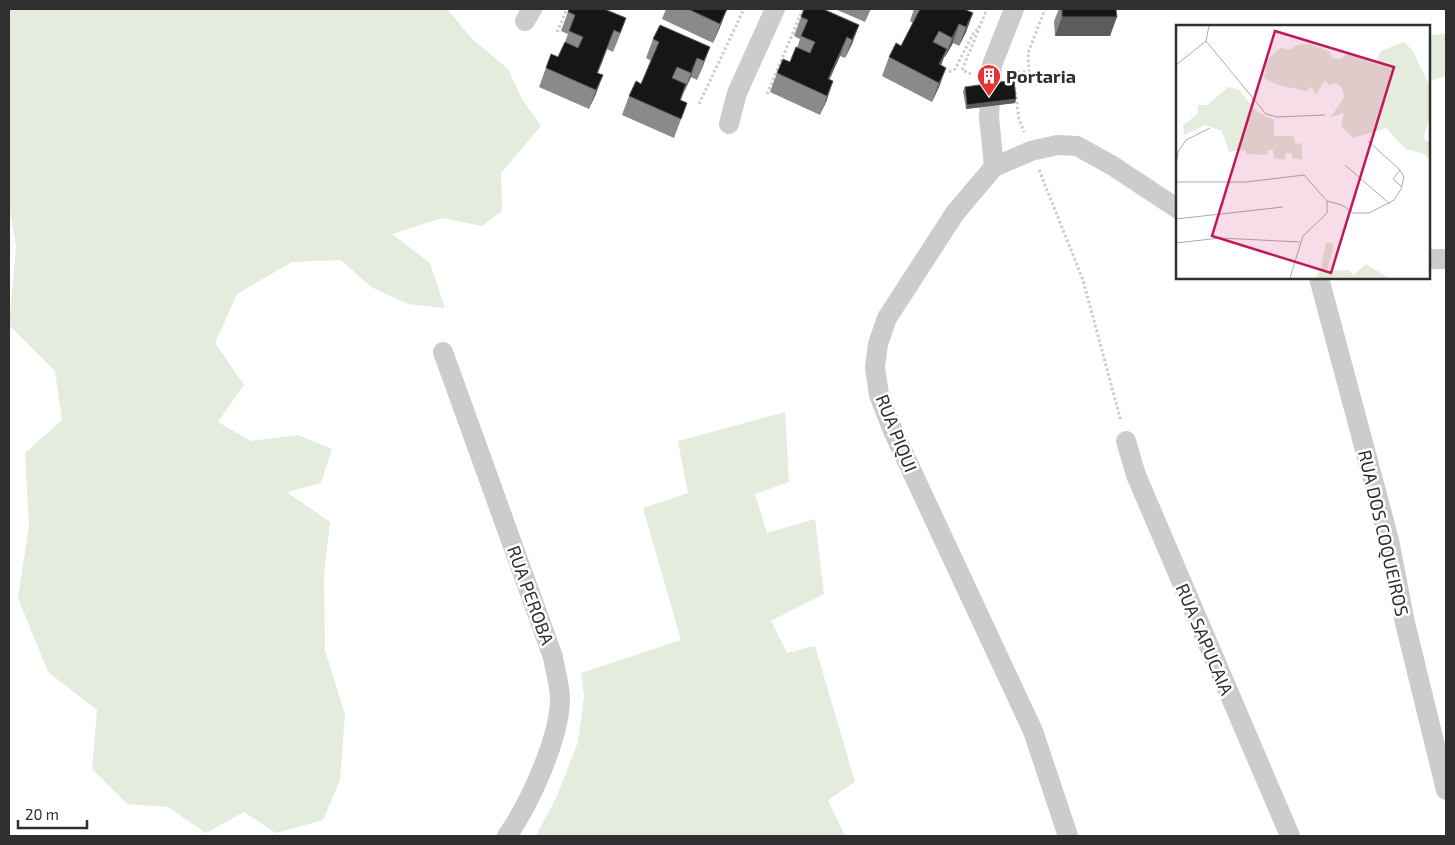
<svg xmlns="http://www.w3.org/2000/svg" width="1455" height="845" font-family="'Exo 2',sans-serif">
  <rect width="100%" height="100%" fill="#fff"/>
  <g fill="#e4ecdd">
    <polygon points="9,9 447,9 472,39 508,69 522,99 541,126 501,173 502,211 482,226 442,218 392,234 430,263 445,308 408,304 371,287 341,260 292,262 237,294 215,343 244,385 218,422 251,441 298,435 332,449 321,483 287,492 330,522 324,574 325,651 345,714 340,780 323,820 276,833 244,812 206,833 168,807 127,804 92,769 97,710 48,672 18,598 29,526 25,453 62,420 55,371 9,325 16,246 9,206"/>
    <polygon points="1446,34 1446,76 1429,81 1429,35"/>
    <polygon points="785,412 789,482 755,494 767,533 815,519 824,594 771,621 787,653 815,646 855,782 828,800 845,836 536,836 557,796 578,742 584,696 581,673 681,640 643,508 688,493 678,441"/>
  </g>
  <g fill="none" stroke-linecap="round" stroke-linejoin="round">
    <g stroke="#ccc" stroke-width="3" stroke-dasharray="2.5 2.5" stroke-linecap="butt">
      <polyline points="557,32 567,9"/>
      <polyline points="949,72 955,69 973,34 980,26"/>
      <polyline points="1013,73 1029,71 1028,53 1045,9"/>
      <polyline points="971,74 962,70 987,9"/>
      <polyline points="1014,82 1019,119 1024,132"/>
      <polyline points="767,94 803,9"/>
      <polyline points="699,104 744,9"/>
      <polyline points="1039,170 1083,280 1121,421"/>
    </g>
    <g stroke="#ccc" stroke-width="20">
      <polyline points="525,21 532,9"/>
      <polyline points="729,124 737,93 775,9"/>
      <polyline points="994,167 989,117 992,65 1014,9"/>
      <polyline points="1429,259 1446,259"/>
      <polyline points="1319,278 1389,540 1405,623 1446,790"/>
      <path d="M443,352L553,657C555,670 559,683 560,696C561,736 530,803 507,836"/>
      <polyline points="1126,441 1136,475 1290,836"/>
      <polyline points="1068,836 1033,731 893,431 879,395 875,367 878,344 887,318 955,213 994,167 1031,151 1057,145 1077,146 1113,166 1178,209"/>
    </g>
  </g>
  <g fill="#8a8a8a">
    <polygon points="569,9 626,18 613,52 607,49 598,73 603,75 589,109 539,87 551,54 558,57 565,42 568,34 561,31"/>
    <polygon points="666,9 727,9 720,27 713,43 662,19"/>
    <polygon points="835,9 871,9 865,22"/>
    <polygon points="914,9 964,9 973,13 966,32 959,46 953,43 945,57 944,57 941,65 946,68 939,87 932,102 882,76 889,57 901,46 913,23 910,21"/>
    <polygon points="1059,9 1116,9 1110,36 1055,36 1054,21"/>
    <polygon points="801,17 859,25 852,44 845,58 840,56 829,79 833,81 820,115 770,92 777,73 790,62 797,48 800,39 794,36"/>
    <polygon points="653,39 710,47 697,80 691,77 684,92 681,100 687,103 674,138 622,115 629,96 641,84 651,61 646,58"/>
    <polygon points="965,87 1016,99 1015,103 966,109 963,91"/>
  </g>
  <g fill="#5c5c5c">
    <polygon points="727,9 720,27 713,43 720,24"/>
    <polygon points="973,13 966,32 959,46 966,27"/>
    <polygon points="1062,17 1117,17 1110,36 1055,36"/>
    <polygon points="626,18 619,37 613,52 620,33"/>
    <polygon points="959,24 953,43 945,57 952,38"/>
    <polygon points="859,25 852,44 845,58 852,40"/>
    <polygon points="614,30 607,49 590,92 597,73"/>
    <polygon points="847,37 840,56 823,94 828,79"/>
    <polygon points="710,47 703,66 697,80 704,61"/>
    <polygon points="947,49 940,68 939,64"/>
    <polygon points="697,58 691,77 684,92 691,73"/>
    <polygon points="946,68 939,87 932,102 939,83"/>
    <polygon points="603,75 596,94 589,109 596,90"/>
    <polygon points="833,81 827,100 820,115 827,96"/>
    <polygon points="1016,99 1015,103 966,109 967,105"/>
  </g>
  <g fill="#161616" stroke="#5c5c5c">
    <polygon points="569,9 604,9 626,18 620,33 614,30 597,73 603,75 596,90 546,68 551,54 558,57 565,42 578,48 583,37 569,31 575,15 568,12"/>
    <polygon points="688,9 727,9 720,24"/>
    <polygon points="804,9 823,9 859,25 852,40 847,37 828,79 833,81 827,96 777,73 783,59 790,62 796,47 810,53 815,42 801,36 808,20 801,17"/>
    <polygon points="920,9 964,9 973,13 966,27 959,24 952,38 939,31 933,42 947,49 939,64 946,68 939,83 889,57 896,43 901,46"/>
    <polygon points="1062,9 1116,9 1117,17 1062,17"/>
    <polygon points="660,25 710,47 704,61 697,58 691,73 677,67 672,78 686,84 680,100 687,103 681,119 629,96 636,81 641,84 659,42 653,39"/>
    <polygon points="1014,80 1016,99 967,105 965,87"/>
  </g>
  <defs>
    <g id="building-pin" transform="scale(1.25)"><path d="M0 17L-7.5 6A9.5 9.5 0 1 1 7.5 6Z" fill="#e73132" stroke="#fff"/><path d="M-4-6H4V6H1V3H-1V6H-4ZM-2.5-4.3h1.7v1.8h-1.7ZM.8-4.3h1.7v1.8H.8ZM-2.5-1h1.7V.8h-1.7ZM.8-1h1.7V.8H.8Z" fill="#fff"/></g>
  </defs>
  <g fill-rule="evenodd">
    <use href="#building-pin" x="989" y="76"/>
  </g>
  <g text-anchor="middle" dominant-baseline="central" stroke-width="5" stroke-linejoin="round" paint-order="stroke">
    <g font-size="18" font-weight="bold" fill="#2f2f2f" stroke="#fff" text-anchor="start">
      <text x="1006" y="76">Portaria</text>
    </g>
    <g font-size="18" fill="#2f2f2f" stroke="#fff">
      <text transform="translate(897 433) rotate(68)">RUA PIQUI</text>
      <text transform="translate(1384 533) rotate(77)">RUA DOS COQUEIROS</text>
      <text transform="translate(531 595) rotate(70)">RUA PEROBA</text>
      <text transform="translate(1205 639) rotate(67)">RUA SAPUCAIA</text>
    </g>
  </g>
  <g transform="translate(1176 25)">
    <rect width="254" height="254" fill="#fff"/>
    <path d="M228,17L236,25L254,61V91L248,111L249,116H254V135L248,129L230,124L210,103L177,113L165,101L168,88L155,92L168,72L166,63L160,58L153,60L149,55L140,70L136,62L130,66L102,60L88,53L91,35L105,22L113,25L121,20L133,19L153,26L156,33L163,34L172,29L192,35H201L205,26ZM52,62L62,64L81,87L98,95V111H118L119,118L126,119V135L116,133L115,128H110L109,135L98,133L97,125H92L91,130L71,129L69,125L53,127L46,106L29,100L8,110L7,100L22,89V80H31ZM150,217L157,219V224L151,246L172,245L178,250L190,239L213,253H139L145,243Z" fill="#e4ecdd"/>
    <path fill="none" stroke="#acacac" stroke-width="1" d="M30,16L90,89L101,92L149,90M0,40L30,16L33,1M0,140L2,127L10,115L34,103M169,140L214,179M224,145L217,154L226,162M0,151V167M1,157H70L128,150L151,176L166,180L177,188H193L218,175L225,164L228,152L224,145L192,116M0,194L107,182M0,218L44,213L124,217M114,253L127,211L151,188V176"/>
    <path fill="#c2185b" fill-opacity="0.15" stroke="#c2185b" stroke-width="2.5" d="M99,6L218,42L155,248L36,211Z"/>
    <rect width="254" height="254" fill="none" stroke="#2f2f2f" stroke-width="2.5"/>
  </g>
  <rect width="1455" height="845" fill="none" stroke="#2f2f2f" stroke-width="20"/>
  <path d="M18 820v8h69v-8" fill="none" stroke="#2f2f2f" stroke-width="2.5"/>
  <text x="25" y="820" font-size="15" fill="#2f2f2f" stroke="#ffffff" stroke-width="4" paint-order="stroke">20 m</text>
</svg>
